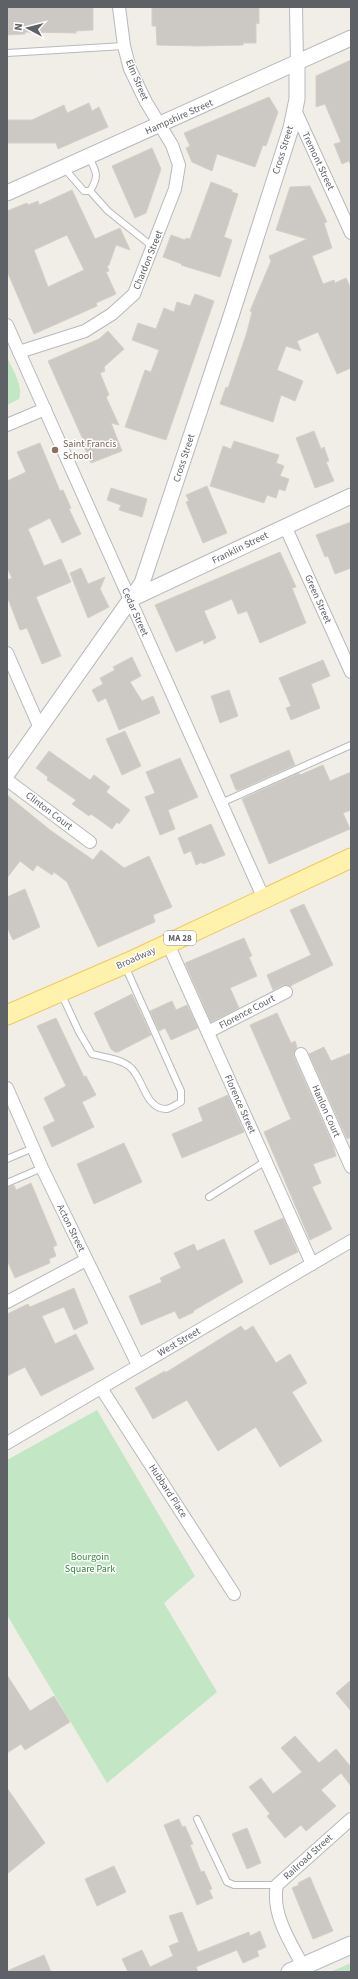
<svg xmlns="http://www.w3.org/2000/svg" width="358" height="1979" font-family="'Source Sans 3',sans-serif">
  <rect width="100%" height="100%" fill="#f0eee6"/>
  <g fill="#c3e7c4">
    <path d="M7,357C12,369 24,386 19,399L7,405Z"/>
    <polygon points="97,1410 195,1576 164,1603 217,1692 107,1783 7,1615 7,1460"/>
    <polygon points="351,1963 351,1972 330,1972"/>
  </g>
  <g fill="#ccc9c4" stroke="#d5d0c5" fill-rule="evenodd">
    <polygon points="7,7 93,7 93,30 76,31 76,33 25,32 25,34 7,35"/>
    <polygon points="152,7 259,7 259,24 256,23 256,43 243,43 243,45 197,46 157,45 156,26 152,26"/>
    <polygon points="351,60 351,166 349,161 342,164 334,144 341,142 325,104 316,107 316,76"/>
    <polygon points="269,97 278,112 266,146 263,145 255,167 217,154 212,171 192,162 186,148 190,146 184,133"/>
    <polygon points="89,103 92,111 99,107 108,127 58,149 56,143 7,143 7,120 32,120 64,105 67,113"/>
    <polygon points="152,148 161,169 146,213 135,218 112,166"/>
    <polygon points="211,182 232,190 232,192 238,194 224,237 232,240 220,277 181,265 182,264 163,257 171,235 185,240 186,238 190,239"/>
    <polygon points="310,186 327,222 324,223 332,248 312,256 323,284 334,280 335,283 346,278 351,289 351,368 337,374 318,332 297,341 301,351 286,346 277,370 303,381 295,401 281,395 273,422 220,404 226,387 228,388 247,332 252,312 250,311 271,261 269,256 307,239 276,230 290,187"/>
    <path d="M72,190L95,239L120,228L130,250L116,245L109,265L107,266L109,271L106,272L116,294L96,303L97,306L34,334L7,271V211L27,203L28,205L38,201L39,205ZM67,235L84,270L48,287L34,250Z"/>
    <polygon points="195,294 214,301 166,440 125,427 145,370 151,372 159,350 132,340 138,323 156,329 164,308 174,312 177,302 190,306"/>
    <polygon points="108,331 124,349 104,367 105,371 100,373 109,395 106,397 119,425 111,423 122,451 91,463 83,444 85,444 48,361 99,339"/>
    <polygon points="314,431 321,449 324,447 329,461 326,462 334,481 315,488 296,438"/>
    <polygon points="234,441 279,455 276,463 284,466 280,476 289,479 285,491 279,489 276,498 267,495 264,503 210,486 223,446 231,449"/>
    <polygon points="40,443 60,491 63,490 71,508 69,509 81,534 62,543 50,518 28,529 44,566 61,559 71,582 36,597 61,656 42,664 27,628 20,630 7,596 7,580 12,578 7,568 7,481 26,472 17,452"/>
    <polygon points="207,486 227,533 203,543 186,502 189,501 186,495"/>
    <polygon points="111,488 147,499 142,517 119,510 121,505 107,500"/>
    <polygon points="351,522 351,568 335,574 328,556 325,557 316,535"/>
    <polygon points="280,552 296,587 292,588 306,623 260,643 247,611 238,614 232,599 204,611 216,638 204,644 203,640 176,652 155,605"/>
    <polygon points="81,568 88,584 105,577 100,589 109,607 88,618 70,573"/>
    <polygon points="132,657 141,676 130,682 142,701 153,696 160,713 119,730 106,698 98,702 92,690 103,684 100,678 115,670 113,667"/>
    <polygon points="323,660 330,676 311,684 320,708 291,720 286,708 291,706 279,678"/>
    <polygon points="229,690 238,716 220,723 211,696"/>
    <polygon points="125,731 141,766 122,775 106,739"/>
    <polygon points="289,750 295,765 239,790 236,790 230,775"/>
    <polygon points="49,751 90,780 94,775 110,787 106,792 130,810 119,824 117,822 112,829 91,814 89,816 72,804 76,800 47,780 48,777 36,768"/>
    <polygon points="180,758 198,797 168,810 175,829 160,835 145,797 155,793 146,772"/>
    <polygon points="323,765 330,781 351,772 351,810 343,813 350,829 269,864 242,799 299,773 300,775"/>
    <polygon points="7,795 50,830 93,860 101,850 124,868 149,856 172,907 153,915 155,922 98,947 67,882 54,872 52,875 37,865 33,871 20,861 7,878"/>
    <polygon points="211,824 225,855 203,864 202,862 196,865 191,851 184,854 178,838"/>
    <polygon points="25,889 40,927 13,940 7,927 7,897"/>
    <polygon points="304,904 333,965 290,986 283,985 273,990 267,975 311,955 290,910"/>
    <polygon points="244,938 252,956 249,957 257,976 230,988 239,1008 211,1022 185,963"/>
    <polygon points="132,994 151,1035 118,1052 115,1052 111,1049 94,1013"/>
    <polygon points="172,1001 176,1010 187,1005 198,1028 171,1040 165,1028 159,1031 150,1011"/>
    <polygon points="277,1013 291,1043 295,1041 297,1047 294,1053 294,1057 333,1145 336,1156 313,1164 321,1183 312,1187 332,1229 310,1240 264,1132 291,1119 250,1025"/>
    <polygon points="56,1018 84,1077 86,1076 96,1095 82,1102 94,1127 52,1147 43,1127 55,1121 44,1098 66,1086 37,1026"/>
    <polygon points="324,1047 331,1061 351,1053 351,1137 347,1139 309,1054"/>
    <polygon points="228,1095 244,1132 182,1158 172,1134 203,1121 198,1108"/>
    <polygon points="124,1143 142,1182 94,1204 77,1164"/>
    <polygon points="31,1183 57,1245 53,1247 56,1256 49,1259 50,1263 15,1278 7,1260 7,1187 14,1185 16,1190"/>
    <polygon points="283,1218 298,1252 270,1265 254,1231"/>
    <polygon points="224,1239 243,1282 193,1311 194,1312 179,1319 175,1311 141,1325 129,1296 162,1282 160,1278 181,1268 174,1253 194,1244 197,1251"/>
    <polygon points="74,1288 88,1323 74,1330 64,1307 42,1316 55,1344 76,1334 94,1369 41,1396 25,1367 7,1376 7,1314 28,1304 30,1307"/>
    <polygon points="241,1326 245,1331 253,1326 276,1363 290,1354 307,1383 292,1392 322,1441 280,1467 256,1427 218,1451 187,1400 153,1419 135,1388 165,1371 165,1373"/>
    <polygon points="7,1675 30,1711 54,1696 70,1722 25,1750 21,1744 7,1753"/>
    <polygon points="351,1680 351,1711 336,1693"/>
    <polygon points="295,1736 319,1763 336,1749 351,1767 351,1786 341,1773 321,1790 336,1806 306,1831 301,1825 285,1838 267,1816 270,1814 249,1787 261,1778 273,1794 302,1772 281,1748"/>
    <polygon points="7,1788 45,1843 7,1874"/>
    <polygon points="179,1819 182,1827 185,1826 193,1844 190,1845 201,1872 204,1871 212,1889 209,1890 213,1898 197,1905 164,1825"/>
    <polygon points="247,1828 261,1863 247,1869 232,1834"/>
    <polygon points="114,1866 126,1892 97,1906 85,1879"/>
    <polygon points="310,1877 333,1931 313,1939 292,1888 299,1885 298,1883"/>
    <polygon points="182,1912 198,1952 249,1932 250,1936 260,1931 266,1947 257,1951 259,1956 243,1963 237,1950 196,1967 198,1972 128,1972 122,1959 142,1950 150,1967 173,1956 169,1946 179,1942 169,1916"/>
    <polygon points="44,1955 51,1972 7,1972 7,1971"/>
  </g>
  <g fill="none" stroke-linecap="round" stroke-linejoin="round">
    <g stroke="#b7b9bd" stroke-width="8">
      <g id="service">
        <polyline points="7,53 124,46"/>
        <path d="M89,157C96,172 100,175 90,191"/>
        <polyline points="64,168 84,191 90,191 108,211 153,247"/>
        <polyline points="221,803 351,745"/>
        <path d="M61,993L79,1032L92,1054C104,1057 121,1059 130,1067C143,1077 145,1110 167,1109C171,1108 177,1104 181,1102V1091L125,966"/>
        <polyline points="7,1159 33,1148"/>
        <polyline points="7,1183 42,1168"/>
        <polyline points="209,1197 266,1161"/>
        <polyline points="197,1819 227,1882 234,1885 277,1885"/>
      </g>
    </g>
    <g stroke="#b7b9bd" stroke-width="14">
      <g id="minor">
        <polyline points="296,7 297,63"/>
        <polyline points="295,110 351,233"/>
        <polyline points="7,325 264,899"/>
        <polyline points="19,352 85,331 112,314 134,294 175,189 179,165 172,145 146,102 130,69 124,46 119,7"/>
        <polyline points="7,425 45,409"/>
        <polyline points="285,526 351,672"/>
        <polyline points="7,653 40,728"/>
        <polyline points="7,780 90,842"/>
        <polyline points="168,944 312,1264"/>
        <polyline points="208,1032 286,992"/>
        <polyline points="301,1054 351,1167"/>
        <polyline points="7,1088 42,1168 138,1365"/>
        <polyline points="7,1302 86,1260"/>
        <polyline points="101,1388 234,1594"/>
        <polyline points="7,1443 351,1241"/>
        <path d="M303,1966C290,1942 271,1913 277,1885L351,1819"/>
      </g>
    </g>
    <g stroke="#b7b9bd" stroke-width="17">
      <g id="tertiary">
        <polyline points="7,193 351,38"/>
        <polyline points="131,599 351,496"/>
        <polyline points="7,774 142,583 231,316 291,128 297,99 297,63"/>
      </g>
    </g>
    <g stroke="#b8bbc0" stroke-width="19">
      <polyline id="secondary" points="290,1972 351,1945"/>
    </g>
    <g stroke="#f0c95f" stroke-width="21">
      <polyline id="primary" points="7,1015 129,962 351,858"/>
    </g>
    <use href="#service" stroke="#fff" stroke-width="6"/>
    <use href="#minor" stroke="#fff" stroke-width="12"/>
    <use href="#tertiary" stroke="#fff" stroke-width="15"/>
    <use href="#secondary" stroke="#fff" stroke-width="17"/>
    <use href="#primary" stroke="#fef2ad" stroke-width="19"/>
  </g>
  <circle fill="#8d6e63" stroke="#fff" stroke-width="1.5" cx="55" cy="450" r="4"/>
  <g text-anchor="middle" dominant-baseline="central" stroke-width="3" stroke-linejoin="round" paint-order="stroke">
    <rect fill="#fff" stroke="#8e9194" stroke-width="1" x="164" y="931" width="32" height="14" rx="3"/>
    <g font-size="9" font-weight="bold" fill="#5e6266">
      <text x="180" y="938">MA 28</text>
    </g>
    <g font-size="10" fill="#5e6266" stroke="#fff">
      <text transform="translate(137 80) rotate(67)">Elm Street</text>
      <text transform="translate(179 117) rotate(-24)">Hampshire Street</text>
      <text transform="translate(283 150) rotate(-73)">Cross Street</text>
      <text transform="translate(318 161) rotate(65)">Tremont Street</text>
      <text transform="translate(148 260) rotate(-68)">Chardon Street</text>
      <text transform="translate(184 458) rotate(-72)">Cross Street</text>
      <text transform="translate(240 548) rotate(-26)">Franklin Street</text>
      <text transform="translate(318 599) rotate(66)">Green Street</text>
      <text transform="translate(135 612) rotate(66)">Cedar Street</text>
      <text transform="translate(49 811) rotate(37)">Clinton Court</text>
      <text transform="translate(136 958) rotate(-24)">Broadway</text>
      <text transform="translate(247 1012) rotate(-28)">Florence Court</text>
      <text transform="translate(240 1104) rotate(66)">Florence Street</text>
      <text transform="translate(326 1111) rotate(66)">Hanlon Court</text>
      <text transform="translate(71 1228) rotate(64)">Acton Street</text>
      <text transform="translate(179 1342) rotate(-30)">West Street</text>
      <text transform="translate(168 1491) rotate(57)">Hubbard Place</text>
      <text transform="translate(308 1857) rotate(-42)">Railroad Street</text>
    </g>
    <g font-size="10" fill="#785e54" stroke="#fff" text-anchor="start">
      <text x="63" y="444">Saint Francis<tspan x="63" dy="12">School</tspan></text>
    </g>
    <g font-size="10" fill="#36853b" stroke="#fff">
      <text x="90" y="1557">Bourgoin<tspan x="90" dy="12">Square Park</tspan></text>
    </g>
  </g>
  <rect width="358" height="1979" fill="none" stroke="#5e6266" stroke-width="16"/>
  <g transform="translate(28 28) rotate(277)" stroke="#ffffff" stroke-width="3" paint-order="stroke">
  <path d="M0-3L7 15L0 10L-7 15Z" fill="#5e6266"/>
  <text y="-6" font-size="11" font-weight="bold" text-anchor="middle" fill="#5e6266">N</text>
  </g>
</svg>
